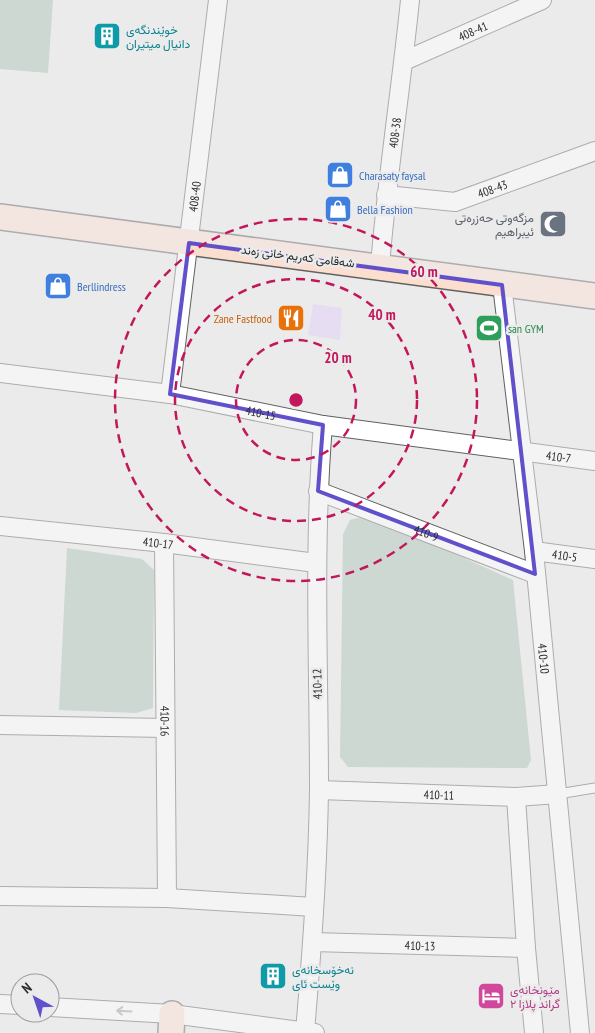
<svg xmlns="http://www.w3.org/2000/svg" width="595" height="1033" font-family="'PT Sans Narrow',Vazirmatn,sans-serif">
  <rect width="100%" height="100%" fill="#ebebec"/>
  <polygon fill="#e6ddf2" points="313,304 342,308 340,340 308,335"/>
  <g fill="#a8c1b2">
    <polygon points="0,0 53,0 48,73 0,69"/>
    <polygon points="369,515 513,580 531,760 527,768 348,767 340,757 343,534 350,520"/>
    <polygon points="67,548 142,559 154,570 153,708 136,713 59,710"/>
  </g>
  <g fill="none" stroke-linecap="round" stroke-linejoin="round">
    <g stroke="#616162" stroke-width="11">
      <polyline id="lane" points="558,794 595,788"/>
    </g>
    <g stroke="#616162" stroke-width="20">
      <g id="street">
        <path id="s1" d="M404,61L542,0"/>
        <path id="s2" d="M386,195L455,202L595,151"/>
        <path id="s3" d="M380,266C387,177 401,89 410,0"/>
        <path id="s4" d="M502,285L534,551L580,1033"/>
        <path id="s5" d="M0,373L170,394L323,425L595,461"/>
        <path id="s6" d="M170,394L218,0"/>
        <path id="s7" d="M318,491L535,574"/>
        <path id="s8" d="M0,526L164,543L316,563"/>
        <path id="s9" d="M164,543L167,898"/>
        <path id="s10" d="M534,551L595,559"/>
        <polyline points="0,725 165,728"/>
        <path id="s11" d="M319,790L516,797L558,794"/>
        <polyline points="516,797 526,948 534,1033"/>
        <polyline points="0,896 167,898 314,907"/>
        <path id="s12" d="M312,942L526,948"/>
        <polyline points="0,1004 20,1005"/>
        <polyline points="50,1007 172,1014 315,1033"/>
        <path d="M305,1031C312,951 318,870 319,789C319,667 313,547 323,425"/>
      </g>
    </g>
    <g stroke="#616162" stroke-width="28">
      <g id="secondary">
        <polyline points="0,217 595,296"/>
        <polyline points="171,1033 172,1014"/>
      </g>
    </g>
    <use href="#lane" stroke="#fff" stroke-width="9"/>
    <use href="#street" stroke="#fff" stroke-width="18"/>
    <use href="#secondary" stroke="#fcdecf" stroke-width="25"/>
  </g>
  <defs><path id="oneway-shaft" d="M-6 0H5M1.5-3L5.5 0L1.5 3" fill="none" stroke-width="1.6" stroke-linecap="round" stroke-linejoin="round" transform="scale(1.25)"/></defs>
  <use stroke="#a0a0a0" href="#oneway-shaft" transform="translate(124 1011) rotate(-177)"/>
  <path d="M0 0H595V1033H0ZM189,243L502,285L535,574L318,491L323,425L170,394Z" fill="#ebebec" fill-opacity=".55" fill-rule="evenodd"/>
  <path fill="none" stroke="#6051ca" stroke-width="4" stroke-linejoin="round" d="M189,243L502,285L535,574L318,491L323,425L170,394Z"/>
  <g fill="none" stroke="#c2185b" stroke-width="2.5" stroke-dasharray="9 6">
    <circle cx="296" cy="400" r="60"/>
    <circle cx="296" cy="400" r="121"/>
    <circle cx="296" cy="400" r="181"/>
  </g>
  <defs>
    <g id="building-square" transform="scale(1.4375)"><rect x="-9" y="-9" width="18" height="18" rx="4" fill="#0f9aa8" stroke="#ebebec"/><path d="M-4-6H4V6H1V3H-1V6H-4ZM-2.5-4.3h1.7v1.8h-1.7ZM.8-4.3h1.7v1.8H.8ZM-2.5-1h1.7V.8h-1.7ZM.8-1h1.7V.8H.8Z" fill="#fff"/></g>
    <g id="shop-square" transform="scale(1.4375)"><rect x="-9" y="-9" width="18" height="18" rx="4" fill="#3f7fe0" stroke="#ebebec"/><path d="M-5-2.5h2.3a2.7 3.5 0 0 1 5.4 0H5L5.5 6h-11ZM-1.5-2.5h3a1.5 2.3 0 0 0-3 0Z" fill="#fff"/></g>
    <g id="mosque-square" transform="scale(1.4375)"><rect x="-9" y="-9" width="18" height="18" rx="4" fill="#6b7280" stroke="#ebebec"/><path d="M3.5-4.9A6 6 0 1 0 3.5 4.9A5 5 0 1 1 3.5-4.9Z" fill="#fff"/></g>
    <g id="restaurant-square" transform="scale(1.4375)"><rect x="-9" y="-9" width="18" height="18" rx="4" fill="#e8710a" stroke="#ebebec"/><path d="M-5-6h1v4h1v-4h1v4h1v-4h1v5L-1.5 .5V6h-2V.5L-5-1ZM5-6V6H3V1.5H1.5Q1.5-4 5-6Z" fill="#fff"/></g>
    <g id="stadium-square" transform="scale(1.4375)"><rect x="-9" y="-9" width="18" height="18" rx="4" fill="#2e9e5b" stroke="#ebebec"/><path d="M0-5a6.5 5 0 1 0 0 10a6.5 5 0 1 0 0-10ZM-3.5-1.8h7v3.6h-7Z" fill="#fff"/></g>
    <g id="hotel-square" transform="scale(1.4375)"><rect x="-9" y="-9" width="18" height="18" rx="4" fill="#d1479c" stroke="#ebebec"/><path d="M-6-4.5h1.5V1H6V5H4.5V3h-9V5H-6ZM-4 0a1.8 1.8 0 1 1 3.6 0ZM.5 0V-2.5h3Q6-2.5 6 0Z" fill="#fff"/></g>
  </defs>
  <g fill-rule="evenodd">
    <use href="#building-square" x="107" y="36"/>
    <use href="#shop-square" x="340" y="175"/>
    <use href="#shop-square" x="338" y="209"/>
    <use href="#mosque-square" x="553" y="224"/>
    <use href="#shop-square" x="58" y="286"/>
    <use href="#restaurant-square" x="291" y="318"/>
    <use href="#stadium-square" x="489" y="328"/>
    <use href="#building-square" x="273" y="976"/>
    <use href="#hotel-square" x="491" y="996"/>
  </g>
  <g text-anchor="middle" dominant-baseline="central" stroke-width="5" stroke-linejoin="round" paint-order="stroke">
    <g font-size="12" fill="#0d838f" stroke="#ebebec" text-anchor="start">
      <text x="126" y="29">خوێندنگەی<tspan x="126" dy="14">دانیال میتیران</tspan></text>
      <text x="292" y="969">نەخۆسخانەی<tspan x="292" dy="14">وێست ئای</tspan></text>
    </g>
    <g font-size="12" fill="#2b2b2b" stroke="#ebebec">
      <text stroke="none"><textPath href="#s1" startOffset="75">408-41</textPath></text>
      <text stroke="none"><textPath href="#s3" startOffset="134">408-38</textPath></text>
      <text stroke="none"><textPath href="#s2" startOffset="109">408-43</textPath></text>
      <text stroke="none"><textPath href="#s6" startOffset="199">408-40</textPath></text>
      <text transform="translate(298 256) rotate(7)">شەقامی کەریم خانی زەند</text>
      <text stroke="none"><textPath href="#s5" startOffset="264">410-15</textPath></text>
      <text stroke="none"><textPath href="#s5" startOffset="565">410-7</textPath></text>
      <text stroke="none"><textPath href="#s7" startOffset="116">410-9</textPath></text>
      <text stroke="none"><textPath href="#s8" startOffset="159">410-17</textPath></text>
      <text stroke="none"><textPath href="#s10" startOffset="31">410-5</textPath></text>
      <text stroke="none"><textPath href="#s4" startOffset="376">410-10</textPath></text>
      <text transform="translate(317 684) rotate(-91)">410-12</text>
      <text stroke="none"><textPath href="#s9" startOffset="178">410-16</textPath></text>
      <text stroke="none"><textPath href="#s11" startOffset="120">410-11</textPath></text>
      <text stroke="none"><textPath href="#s12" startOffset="108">410-13</textPath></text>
    </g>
    <g font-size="12" fill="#366cbe" stroke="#ebebec" text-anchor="start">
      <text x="359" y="175">Charasaty faysal</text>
      <text x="357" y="209">Bella Fashion</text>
      <text x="77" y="286">Berllindress</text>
    </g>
    <g font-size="12" fill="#5b616d" stroke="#ebebec" text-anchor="end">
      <text x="534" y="217">مزگەوتی حەزرەتی<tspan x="534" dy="14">ئیبراهیم</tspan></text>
    </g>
    <g font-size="12" fill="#c56008" stroke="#ebebec" text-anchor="end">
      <text x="272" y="318">Zane Fastfood</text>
    </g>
    <g font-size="12" fill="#27864d" stroke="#ebebec" text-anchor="start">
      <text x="508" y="328">san GYM</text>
    </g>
    <g font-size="12" fill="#b23c85" stroke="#ebebec" text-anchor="start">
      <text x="510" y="989">مێونخانەی<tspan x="510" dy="14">گراند پلازا ٢</tspan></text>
    </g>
  </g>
  <circle cx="296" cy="400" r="8" fill="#c2185b" stroke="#ebebec" stroke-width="2.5"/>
  <g font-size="15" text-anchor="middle" font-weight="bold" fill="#c2185b" stroke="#ebebec" stroke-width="5" stroke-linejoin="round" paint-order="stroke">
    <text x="424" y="277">60 m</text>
    <text x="382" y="320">40 m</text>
    <text x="338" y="363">20 m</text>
  </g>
  <g transform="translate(35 998) rotate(320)"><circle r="24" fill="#ebebec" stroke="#9e9e9f"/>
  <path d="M0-4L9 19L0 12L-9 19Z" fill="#6051ca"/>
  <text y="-8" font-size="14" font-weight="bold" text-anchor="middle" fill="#2b2b2b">N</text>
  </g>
</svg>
